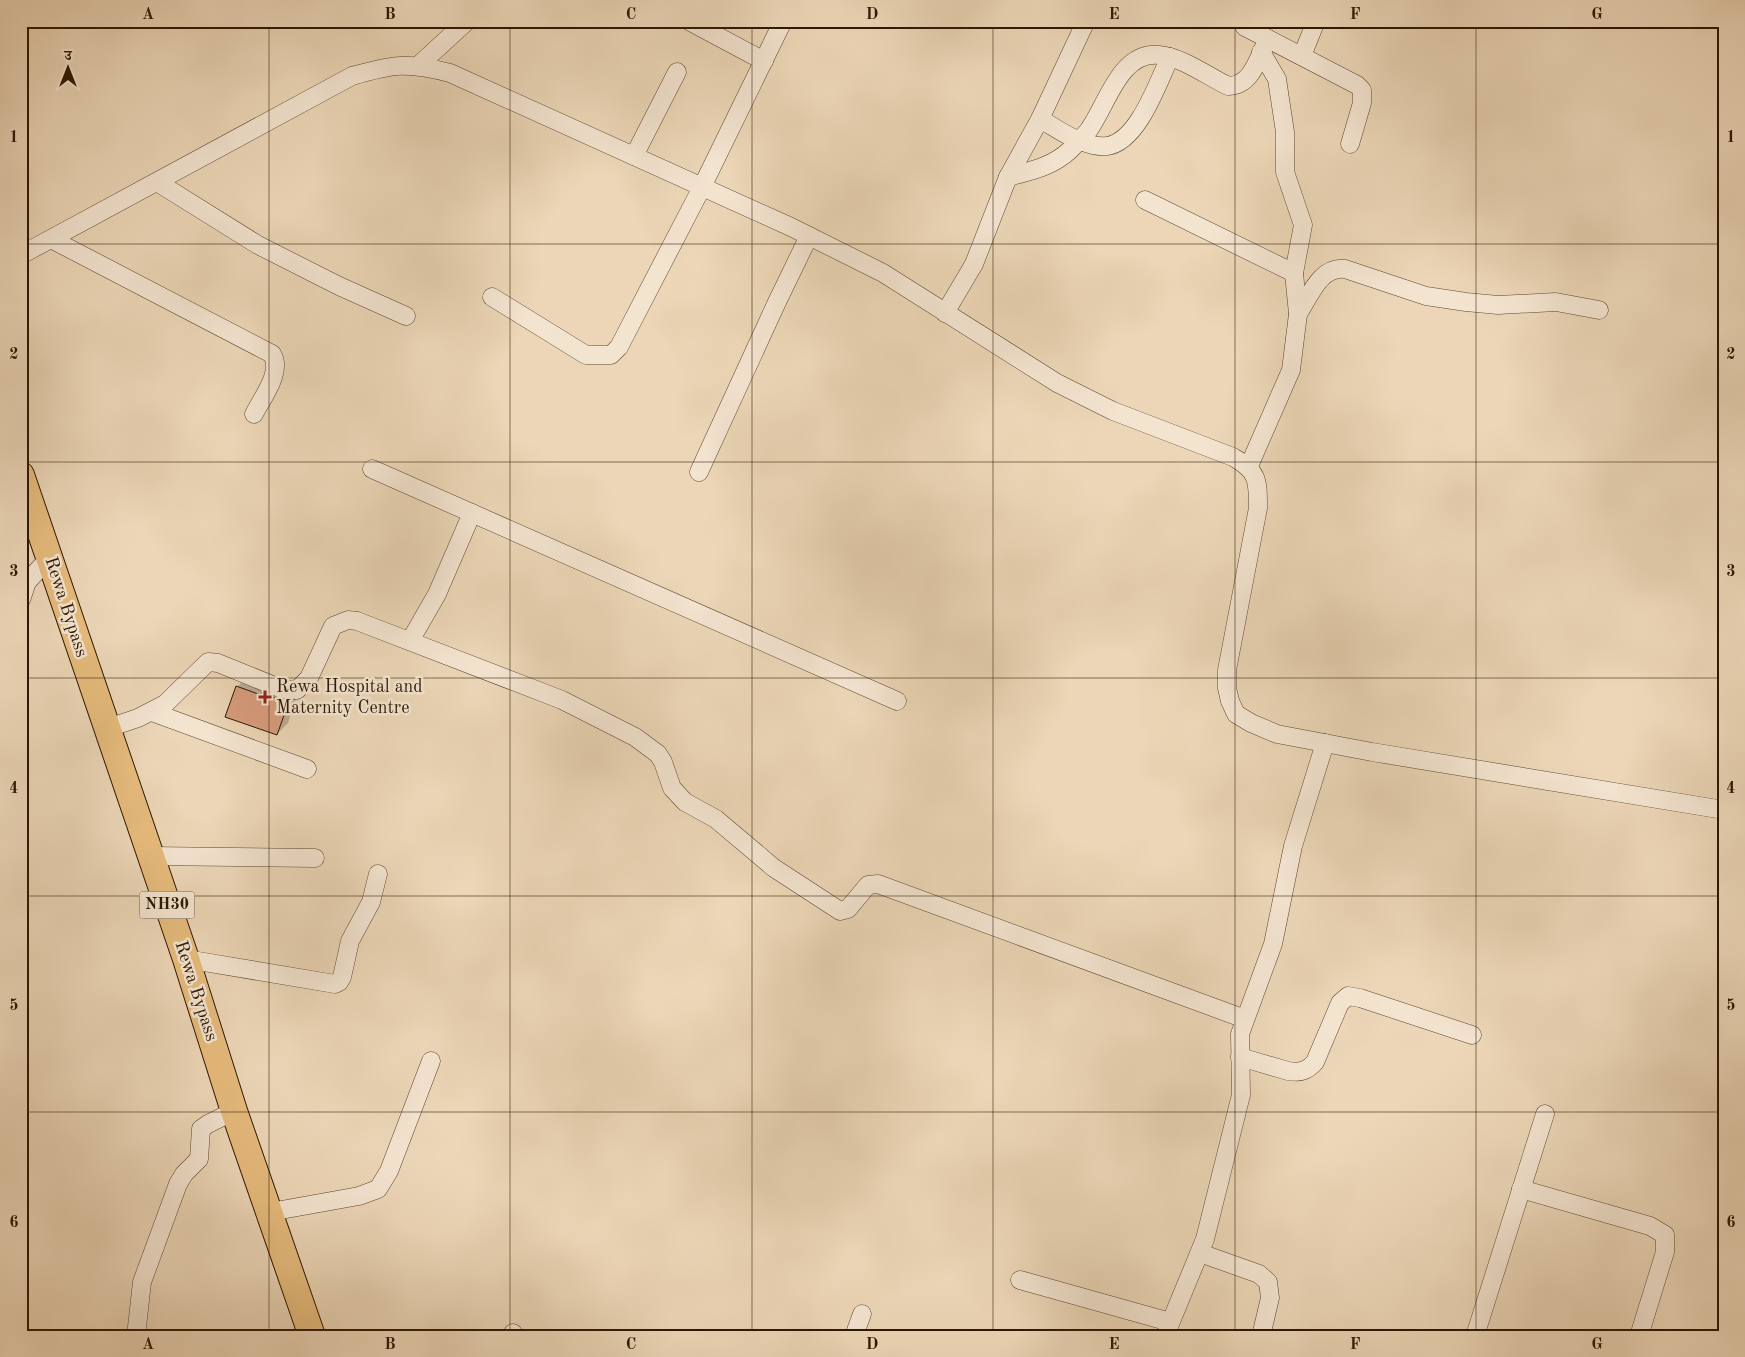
<svg xmlns="http://www.w3.org/2000/svg" width="1745" height="1357" font-family="'Old Standard TT','Noto Serif Devanagari',serif">
  <rect width="100%" height="100%" fill="#ecd6b7"/>
  <filter id="stains"><feTurbulence type="fractalNoise" baseFrequency=".004" numOctaves="4"/><feColorMatrix values="0 0 0 0 .2 0 0 0 0 .09 0 0 0 0 .02 0 0 0 .5 -.17"/></filter>
  <radialGradient id="worn" r=".72"><stop offset=".6" stop-color="#630" stop-opacity="0"/><stop offset="1" stop-color="#630" stop-opacity=".3"/></radialGradient>
  <polygon fill="#0003" points="248,676 298,693 288,723 277,734 237,687"/>
  <polygon fill="#d99d7f" stroke="#2d1601" points="236,686 261,695 262,692 288,704 277,735 225,717"/>
  <g fill="none" stroke-linecap="round" stroke-linejoin="round">
    <g stroke="#5d462e" stroke-width="19">
      <g id="minor">
        <polyline points="689,21 764,61"/>
        <polyline points="1241,21 1245,27 1357,85 1362,90 1362,103 1350,144"/>
        <polyline points="1302,56 1316,21"/>
        <polyline points="419,65 467,21"/>
        <path d="M1040,119C1053,126 1067,137 1081,141C1088,144 1099,147 1107,146C1138,142 1158,82 1170,57"/>
        <polyline points="634,156 677,72"/>
        <path d="M1008,177C1030,171 1052,167 1070,150C1076,144 1083,137 1088,131C1107,106 1119,51 1159,55C1182,57 1207,76 1228,86C1252,86 1258,58 1268,39"/>
        <polyline points="157,182 258,245 339,286 406,316"/>
        <polyline points="1145,200 1294,273"/>
        <path d="M51,239L272,354C283,372 262,398 254,414"/>
        <path d="M21,255L352,76C394,64 407,62 450,73L791,227L883,273L1057,383L1113,411L1233,457C1258,471 1258,480 1258,508L1227,670V688L1230,701L1236,714L1251,723L1277,734L1372,752L1724,810"/>
        <polyline points="492,297 586,355 611,355 619,347 702,187 783,21"/>
        <polyline points="945,313 974,264 1008,177 1040,119 1086,21"/>
        <path d="M1298,314C1310,296 1320,266 1345,269L1426,296L1466,302L1498,305L1556,302L1599,310"/>
        <polyline points="1249,466 1291,370 1298,314 1294,273 1303,225 1285,172 1285,132 1277,79 1261,52"/>
        <polyline points="372,469 897,701"/>
        <polyline points="699,472 777,302 809,236"/>
        <polyline points="21,600 27,582 50,557"/>
        <polyline points="410,641 437,594 472,513"/>
        <polyline points="152,712 307,769"/>
        <polyline points="108,728 138,718 165,704 208,662 218,663 282,689 297,690 309,678 333,626 348,620 357,621 562,700 635,737 658,754 663,762 672,788 685,802 716,819 774,868 840,911 848,909 868,885 878,884 1245,1019"/>
        <polyline points="150,856 315,858"/>
        <polyline points="186,959 335,984 339,982 342,977 350,941 371,902 378,874"/>
        <path d="M1240,1057L1288,1071C1300,1073 1307,1071 1315,1062L1340,1003L1348,996L1360,998L1472,1035"/>
        <polyline points="1521,1189 1650,1226 1665,1235 1665,1252 1639,1336"/>
        <polyline points="270,1212 359,1196 378,1189 389,1171 431,1061"/>
        <polyline points="1200,1253 1259,1274 1268,1282 1270,1298 1261,1336"/>
        <polyline points="1020,1280 1170,1322"/>
        <polyline points="136,1336 142,1282 178,1184 184,1174 199,1159 201,1129 208,1124 234,1111"/>
        <polyline points="512,1336 513,1333"/>
        <polyline points="854,1336 862,1314"/>
        <polyline points="1165,1336 1205,1239 1241,1095 1240,1034 1273,944 1293,846 1325,743"/>
        <polyline points="1475,1336 1545,1114"/>
      </g>
    </g>
    <g stroke="#2d1601" stroke-width="28">
      <polyline id="highway" points="21,475 186,959 234,1111 312,1336"/>
    </g>
    <use href="#minor" stroke="#f3e4d0" stroke-width="18"/>
    <use href="#highway" stroke="#e6bb7c" stroke-width="26"/>
  </g>
  <path fill="none" stroke="#2d1601" stroke-width="1" stroke-opacity="0.55" d="M269,21V1336M510,21V1336M752,21V1336M993,21V1336M1235,21V1336M1476,21V1336M21,244H1724M21,462H1724M21,678H1724M21,896H1724M21,1112H1724"/>
  <path fill="#8f2418" stroke="#f3e4d0" stroke-width="2" d="M262.5 689.5h5v5h5v5h-5v5h-5v-5h-5v-5h5z"/>
  <g text-anchor="middle" dominant-baseline="central" stroke-width="5" stroke-linejoin="round" paint-order="stroke">
    <rect fill="#f3e4d0" stroke="#68543f" stroke-width="1" x="139.5" y="891.5" width="55" height="27" rx="4"/>
    <g font-size="16" font-weight="bold" fill="#2d1601">
      <text x="167" y="905">NH30</text>
    </g>
    <g font-size="18" fill="#2d1601" stroke="#f3e4d0">
      <text transform="translate(66 607) rotate(72)">Rewa Bypass</text>
      <text transform="translate(196 991) rotate(72)">Rewa Bypass</text>
    </g>
    <g font-size="18" fill="#2d1601" stroke="#f3e4d0" text-anchor="start">
      <text x="276" y="687">Rewa Hospital and<tspan x="276" dy="21">Maternity Centre</tspan></text>
    </g>
  </g>
  <rect width="1745" height="1357" fill="none" stroke="#ecd6b7" stroke-width="55"/>
  <g transform="translate(68 68)" stroke="#f3e4d0" stroke-width="4" paint-order="stroke">
  <path d="M0-4L9 19L0 12L-9 19Z" fill="#2d1601"/>
  <text y="-8" font-size="14" font-weight="bold" text-anchor="middle" fill="#2d1601">उ</text>
  </g>
  <rect x="28" y="28" width="1690" height="1302" fill="none" stroke="#2d1601" stroke-width="2"/>
  <g font-size="16" text-anchor="middle" font-weight="bold" fill="#2d1601">
    <text x="148" y="19">A</text>
    <text x="390" y="19">B</text>
    <text x="631" y="19">C</text>
    <text x="872" y="19">D</text>
    <text x="1114" y="19">E</text>
    <text x="1355" y="19">F</text>
    <text x="1597" y="19">G</text>
    <text x="14" y="142">1</text>
    <text x="1731" y="142">1</text>
    <text x="14" y="359">2</text>
    <text x="1731" y="359">2</text>
    <text x="14" y="576">3</text>
    <text x="1731" y="576">3</text>
    <text x="14" y="793">4</text>
    <text x="1731" y="793">4</text>
    <text x="14" y="1010">5</text>
    <text x="1731" y="1010">5</text>
    <text x="14" y="1227">6</text>
    <text x="1731" y="1227">6</text>
    <text x="148" y="1349">A</text>
    <text x="390" y="1349">B</text>
    <text x="631" y="1349">C</text>
    <text x="872" y="1349">D</text>
    <text x="1114" y="1349">E</text>
    <text x="1355" y="1349">F</text>
    <text x="1597" y="1349">G</text>
  </g>
  <rect width="100%" height="100%" filter="url(#stains)"/>
  <rect width="100%" height="100%" fill="url(#worn)"/>
</svg>
